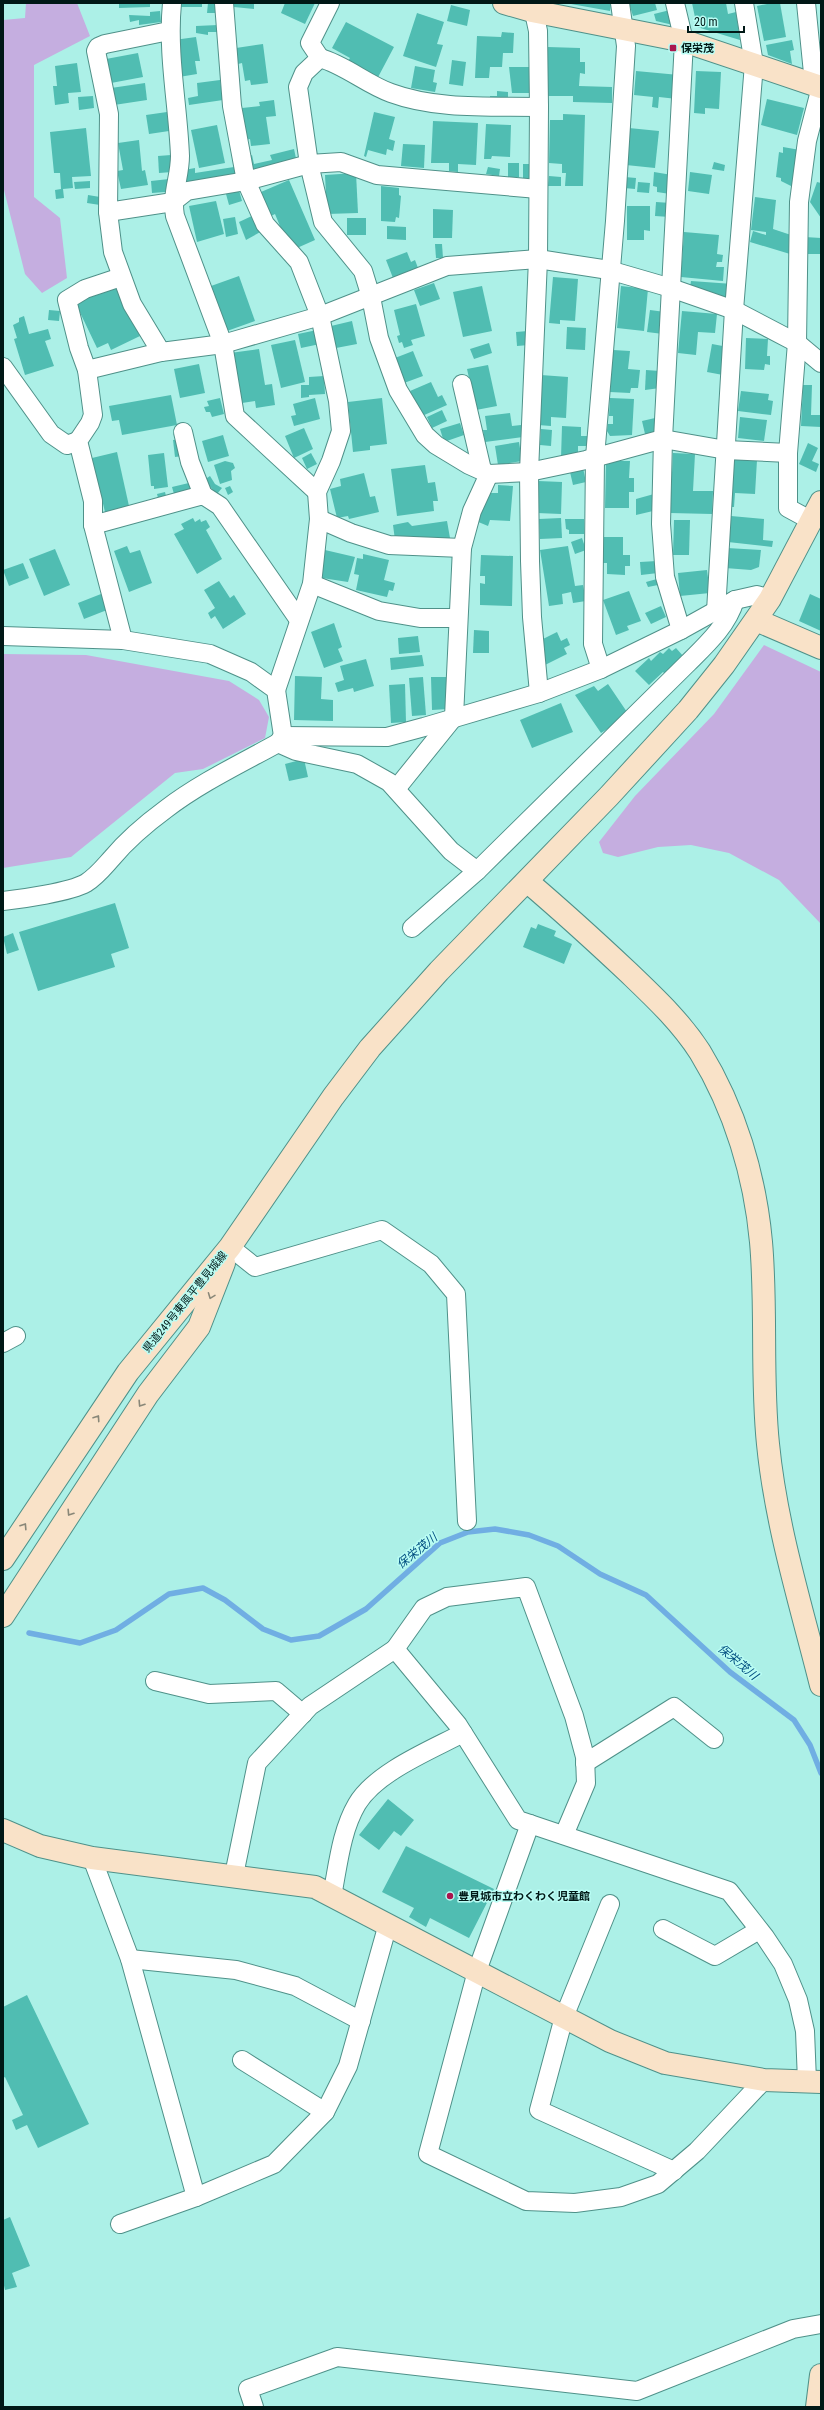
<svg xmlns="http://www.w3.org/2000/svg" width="824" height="2410" font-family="'Roboto Condensed','Noto Sans JP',sans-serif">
  <rect width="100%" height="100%" fill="#acf0e7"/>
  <g fill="#c5aee0">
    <polygon points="26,3 77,3 90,36 34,65 34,197 60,218 67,278 42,293 25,274 3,186 3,20 25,18"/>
    <polygon points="764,645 821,672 821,924 779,880 729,853 691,845 658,847 618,857 603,853 599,842 635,796 714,714"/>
    <polygon points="3,654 86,655 229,681 259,700 269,717 265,738 203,769 175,773 71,857 3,868"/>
  </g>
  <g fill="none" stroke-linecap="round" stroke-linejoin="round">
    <polyline stroke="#70aee3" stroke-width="5.5" points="29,1633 80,1643 116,1630 169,1594 203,1588 225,1600 263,1629 291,1640 319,1636 366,1609 440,1543 468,1532 495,1529 529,1535 558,1546 600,1574 646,1595 730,1672 794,1720 810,1745 821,1773"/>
  </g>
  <g fill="#50bdb2">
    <polygon points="119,3 150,3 150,7 119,8"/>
    <rect x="181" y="3" width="21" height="4"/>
    <polygon points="208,3 217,3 217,13 207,13"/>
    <polygon points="234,3 254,3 254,9 234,7"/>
    <polygon points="285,3 315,3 305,24 281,13"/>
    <polygon points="606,3 611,4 610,11 571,4"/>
    <polygon points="629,3 655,3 657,10 633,16"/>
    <polygon points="692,3 726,3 728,14 736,12 740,40 697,27"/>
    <polygon points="772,3 780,3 786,37 764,41 757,6"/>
    <polygon points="451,5 470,10 467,26 447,21"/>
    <polygon points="670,10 673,25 656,21 654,14"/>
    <polygon points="160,11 161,22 139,25 139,20 130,22 129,15 150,16 150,12"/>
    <polygon points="417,13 444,22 437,44 443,45 436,67 403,56"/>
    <polygon points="346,22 394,47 376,81 348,61 350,58 332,48"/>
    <polygon points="218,25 219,32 208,32 208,35 196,33 196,26"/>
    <polygon points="502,32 514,33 513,53 503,53 502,67 490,67 489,78 475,78 477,36 501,37"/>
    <polygon points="196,37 200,61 195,61 197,74 179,77 174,40"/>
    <polygon points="792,40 794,50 790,51 792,64 768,55 766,45"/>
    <polygon points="263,44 268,83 251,85 250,80 245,81 242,63 238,64 236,48"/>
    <polygon points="548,47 580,48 580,62 585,62 585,74 580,73 579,86 612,87 612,103 573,102 573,96 547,96"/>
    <polygon points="138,53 143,77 111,83 106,59"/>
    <polygon points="452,60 466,62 463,86 449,84"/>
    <polygon points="77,63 81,92 68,93 69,103 55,105 53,86 57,86 55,66"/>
    <polygon points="415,66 435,70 433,82 437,83 435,92 411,88"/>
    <polygon points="509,67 530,67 530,93 512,93"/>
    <polygon points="636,71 679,75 677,99 659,97 658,108 652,107 653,97 634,95"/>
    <polygon points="696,71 721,72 719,109 705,108 705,114 694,113"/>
    <polygon points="220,80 223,100 189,105 188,98 198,96 197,83"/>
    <polygon points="145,83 147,100 114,105 111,88"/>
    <polygon points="497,91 508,92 508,101 490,101 490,96 497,96"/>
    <polygon points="93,96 94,108 79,110 78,97"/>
    <polygon points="767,99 804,108 797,135 761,125"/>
    <polygon points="274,100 276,116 266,117 270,144 251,146 250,139 246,140 242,108 260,106 259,102"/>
    <polygon points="167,112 169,131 149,134 146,115"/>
    <polygon points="374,112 395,117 389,139 395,141 393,151 387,149 386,155 368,150 366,157 364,156"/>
    <polygon points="563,114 585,115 583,186 565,186 566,173 562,173 562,164 549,163 550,120 563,120"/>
    <polygon points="433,121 478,123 476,165 458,164 458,172 449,171 449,163 431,163"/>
    <polygon points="486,124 511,125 510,157 492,156 491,159 484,159"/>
    <polygon points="217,125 225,163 199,168 191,130"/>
    <polygon points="86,128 91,176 72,177 73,188 63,189 64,198 56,199 55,190 61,189 60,173 54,173 50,132"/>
    <polygon points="629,128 659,131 655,168 626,165"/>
    <polygon points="139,140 142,171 145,170 148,185 121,189 117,171 123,170 118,143"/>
    <polygon points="403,144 425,145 424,168 401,166"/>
    <polygon points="783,147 800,150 795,188 781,181 781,178 776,177 779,152 783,153"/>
    <polygon points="294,149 297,163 251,175 247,157 252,155 254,164 272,160 270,155"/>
    <polygon points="171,155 172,172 159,173 158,156"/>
    <polygon points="714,162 725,165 724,171 712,169"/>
    <rect x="508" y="163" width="11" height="14"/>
    <polygon points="523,164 534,164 533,179 523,179"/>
    <polygon points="234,167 236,179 187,186 184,170 195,168 195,173"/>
    <polygon points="488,167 500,169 499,176 486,174"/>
    <polygon points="654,172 672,175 670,194 657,192 657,187 653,186"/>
    <polygon points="690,172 712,175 709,194 688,191"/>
    <polygon points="356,173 358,213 327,214 325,175"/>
    <polygon points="549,176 561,177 561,186 548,186"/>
    <polygon points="625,177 636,178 635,189 624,188"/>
    <polygon points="169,179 165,192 152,193 151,181"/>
    <polygon points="289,180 315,240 297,248 282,231 275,214 271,216 261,192"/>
    <polygon points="90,181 90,188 75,189 74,182"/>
    <polygon points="638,182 650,183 649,193 637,192"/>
    <polygon points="817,182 821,183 821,218 810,202"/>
    <polygon points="381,186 399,188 399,195 401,196 399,218 396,217 395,222 381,221"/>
    <polygon points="239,190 242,201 229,205 226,194"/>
    <polygon points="88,195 100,197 100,205 87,203"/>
    <polygon points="755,197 776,200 773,229 791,235 790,254 750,242 753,231 766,235 766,232 751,230"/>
    <polygon points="216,201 224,234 197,242 189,206"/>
    <polygon points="656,202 671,203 670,217 655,216"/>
    <polygon points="627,206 650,206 650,231 644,230 644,240 627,240"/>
    <polygon points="433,209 453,210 452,238 433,238"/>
    <polygon points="254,215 262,231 246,240 239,222"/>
    <polygon points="235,217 238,234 226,237 223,219"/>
    <rect x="347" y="218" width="19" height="17"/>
    <polygon points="387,226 406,227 406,240 387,239"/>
    <polygon points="684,232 719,235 717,254 723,255 722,262 717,262 716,267 724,267 723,281 681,277"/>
    <polygon points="805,237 821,238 821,254 805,254"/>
    <polygon points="435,244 442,244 443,258 436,258"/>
    <polygon points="407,252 411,262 415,260 418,268 393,278 386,260"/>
    <polygon points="239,276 255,321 227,331 211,286"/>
    <polygon points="553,277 578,279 575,321 560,320 560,324 549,323"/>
    <polygon points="691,281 733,284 726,299 690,287"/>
    <polygon points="434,283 440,299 420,306 414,290"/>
    <polygon points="114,284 140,336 111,350 108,343 97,348 75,302"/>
    <polygon points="482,286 492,331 463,337 453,292"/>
    <polygon points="621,286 648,289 644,331 617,328"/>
    <polygon points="416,304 425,336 411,340 413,345 404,348 402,342 399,343 397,336 400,335 394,310"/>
    <polygon points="49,310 60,311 59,321 48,320"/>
    <polygon points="650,310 665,312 663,334 647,332"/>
    <polygon points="682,311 717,314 715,333 698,332 696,355 678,353"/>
    <polygon points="24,316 29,334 48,329 51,339 45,341 54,366 25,375 14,339 17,338 13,325 19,322 19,318"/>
    <polygon points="352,321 357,344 336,348 331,326"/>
    <polygon points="567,327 586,328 585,350 566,349"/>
    <polygon points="317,330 320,344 301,348 298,334"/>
    <polygon points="528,331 529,345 517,346 516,332"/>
    <polygon points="746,338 768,339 767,356 770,356 770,365 765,364 764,370 745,369"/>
    <polygon points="295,340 305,382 281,388 271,345"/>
    <polygon points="489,343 492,353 474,359 470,349"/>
    <polygon points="712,344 728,347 723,375 707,372"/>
    <polygon points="259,349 265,385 272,384 275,405 256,408 255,401 242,403 240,390 236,391 230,353"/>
    <polygon points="613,350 630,351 628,369 640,370 638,388 631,388 630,393 610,392"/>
    <polygon points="413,351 423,376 404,383 395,358"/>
    <polygon points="199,364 205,393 180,398 174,369"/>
    <polygon points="488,365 497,406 476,410 467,369"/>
    <polygon points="646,370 660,371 660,388 645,390"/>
    <polygon points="541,375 568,377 566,418 551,417 551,426 538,425"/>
    <polygon points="324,376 325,394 309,395 309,397 301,398 301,385 309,385 309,377"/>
    <polygon points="431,382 438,397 442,395 447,405 422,416 410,391"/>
    <polygon points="803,385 812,385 811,415 821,415 821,427 801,426"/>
    <polygon points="741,391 769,394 768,400 773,401 771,415 738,411"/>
    <polygon points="171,395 177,425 122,435 119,420 112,421 109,406"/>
    <polygon points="220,398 224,414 212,417 210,412 206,412 204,407 209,406 207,401"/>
    <polygon points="315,398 320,419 294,426 291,416 296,415 293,404"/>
    <polygon points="382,398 387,444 370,446 370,450 353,452 348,402"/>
    <polygon points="610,398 634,399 632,435 610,436 607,431 608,424 613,424 613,416 609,416"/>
    <polygon points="442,410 447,421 432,428 427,417"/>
    <polygon points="510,413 512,426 521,425 523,437 485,442 483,430 487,430 485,416"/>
    <polygon points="740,417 767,420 764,441 738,438"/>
    <polygon points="655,418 657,431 645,434 642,421"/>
    <polygon points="460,423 464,435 444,442 440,429"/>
    <polygon points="562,426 581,427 581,436 587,436 587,446 578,446 578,454 561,458"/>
    <polygon points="304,428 313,449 294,458 285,436"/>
    <polygon points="541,429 552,430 551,446 540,445"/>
    <polygon points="223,435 229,456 208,462 202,441"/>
    <polygon points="180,439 183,456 175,457 173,440"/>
    <polygon points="519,442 522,461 498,465 495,446"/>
    <polygon points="808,443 818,448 812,461 819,464 816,472 799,464"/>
    <polygon points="117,452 129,506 105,512 92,458"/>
    <polygon points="164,453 168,487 154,489 154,486 151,486 148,455"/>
    <polygon points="311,453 317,464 307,469 302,458"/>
    <polygon points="673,453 695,454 693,491 713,491 712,514 670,513"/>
    <polygon points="733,458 757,460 755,494 735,493 734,507 728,507"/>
    <polygon points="225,461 233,463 235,468 231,471 232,480 220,484 214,465"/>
    <polygon points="606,461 630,461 629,478 634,478 634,492 629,492 629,508 605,508"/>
    <polygon points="425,465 428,483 435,482 438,501 433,501 434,511 397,516 391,469"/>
    <polygon points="583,468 586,482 573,485 570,472"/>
    <polygon points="364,473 370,497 375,496 379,512 349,519 348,516 337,518 330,489 341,486 340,479"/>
    <polygon points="210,476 215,484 222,488 217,494 204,480"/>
    <polygon points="538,481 562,482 561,514 537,513"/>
    <polygon points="193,482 196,492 159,502 157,494 165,492 166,496 174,494 172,487"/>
    <polygon points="498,485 513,486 510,521 490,520 488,526 476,521 487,493 498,493"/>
    <polygon points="230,486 233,492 228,495 225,488"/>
    <polygon points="654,494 653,511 636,515 636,499"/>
    <polygon points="731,516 764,519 763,540 773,541 772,547 728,542"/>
    <polygon points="193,518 195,522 200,519 201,522 206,520 210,527 206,530 222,559 197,574 174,534 184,529 181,524"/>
    <polygon points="561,518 562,538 540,539 539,519"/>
    <polygon points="565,519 584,519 584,534 569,534 569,530 566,529"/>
    <polygon points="674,520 690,520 689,555 673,555"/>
    <polygon points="447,521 450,538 422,541 395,540 393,525 408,522 412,526"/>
    <polygon points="603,537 623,537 623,555 630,555 630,566 625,566 625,575 607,574 607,563 603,563"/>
    <polygon points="582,538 586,550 575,554 571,542"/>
    <polygon points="127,546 130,553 140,550 152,583 129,592 114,551"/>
    <polygon points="568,546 575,586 583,585 586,601 573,603 571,592 562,594 563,604 549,606 540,550"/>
    <polygon points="727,548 761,550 759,567 751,570 725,568"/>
    <polygon points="55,549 70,585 44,596 29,559"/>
    <polygon points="325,550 355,557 348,582 322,578 323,574 319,573"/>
    <polygon points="363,554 389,560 384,580 395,583 393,591 389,590 387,597 356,590 359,575 354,574 357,558 363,559"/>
    <polygon points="481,555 513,556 512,606 480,605 480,583 485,584 485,576 480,576"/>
    <polygon points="657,561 658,573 641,575 640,562"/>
    <polygon points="23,563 29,578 9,586 3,570"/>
    <polygon points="707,570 710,593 680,596 678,573"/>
    <polygon points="657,579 658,585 648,587 646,582"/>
    <polygon points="219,581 230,598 234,595 246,614 223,629 215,616 211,619 208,613 215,608 204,590"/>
    <polygon points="629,591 641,621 627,626 629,630 616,635 603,600"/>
    <polygon points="101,594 107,610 84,619 78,603"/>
    <polygon points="810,594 821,599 821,631 799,621"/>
    <polygon points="661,606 666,617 651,624 645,613"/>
    <polygon points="334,623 342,647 338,649 343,661 324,668 311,632"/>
    <polygon points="474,630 489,631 489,653 473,653"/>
    <polygon points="557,632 561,641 567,638 570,645 564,648 567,654 545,665 539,652 545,649 541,640"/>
    <polygon points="418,636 420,652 399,654 398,638"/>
    <polygon points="669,648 672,651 676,648 684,657 665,674 663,672 649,685 635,671 649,658 651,661 660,652 663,654"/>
    <polygon points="422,655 424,666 391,670 390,658"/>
    <polygon points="366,659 374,686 354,692 353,688 338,692 335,683 344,680 340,666"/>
    <polygon points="295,676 322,677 321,699 333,700 333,721 294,720"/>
    <polygon points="423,677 426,715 412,716 409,678"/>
    <polygon points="431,677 446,677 448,709 432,710"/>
    <polygon points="405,684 406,722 391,723 389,685"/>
    <polygon points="608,684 629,715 601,733 575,695 594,686 598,691"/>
    <polygon points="561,703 573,732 532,748 520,720"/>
    <polygon points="304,759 308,777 289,781 285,764"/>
    <polygon points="115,903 129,948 111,954 115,967 38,991 19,932"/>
    <polygon points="538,924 556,931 554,936 572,944 564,964 523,947 531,927 536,929"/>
    <polygon points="13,933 19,950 7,954 3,937"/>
    <polygon points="388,1799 414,1820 401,1836 394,1831 379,1850 359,1835"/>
    <polygon points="406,1846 494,1889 469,1938 430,1918 426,1927 409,1917 414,1908 382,1892"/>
    <polygon points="27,1995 89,2124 38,2148 27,2125 16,2130 12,2120 23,2115 5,2077 3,2078 3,2007"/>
    <polygon points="10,2217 30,2266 12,2273 17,2287 5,2290 3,2281 3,2220"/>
  </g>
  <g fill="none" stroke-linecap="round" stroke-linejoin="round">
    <g stroke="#4f9189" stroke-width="20">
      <g id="street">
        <path d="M172,3C167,54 178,105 180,156C180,177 171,194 175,216L223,344L235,416L317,492"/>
        <polyline points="224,3 232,106 246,181 265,224 299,262 320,316 338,401 341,431 331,461 317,492 319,519 312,584 276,690"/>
        <polyline points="330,3 310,43 320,58 304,73 298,87 309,164 323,222 363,271 371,297 379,338 398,390 425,435 436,445 469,465 489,474 529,472 586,460 663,439 726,450 788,453"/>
        <polyline points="532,3 538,31 539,107 538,259 529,472 530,561 532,617 539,693"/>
        <polyline points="675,3 684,41 663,439 661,524 665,577 681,630"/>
        <polyline points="806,3 813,73 812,84"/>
        <path d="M320,58C345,65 366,84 391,93C437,110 491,106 539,107"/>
        <polyline points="108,212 173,202 187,191 246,181 309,164 341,162 377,175 538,189"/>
        <polyline points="121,277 85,289 67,300 79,348 87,370 93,415 90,423 78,441 93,501 93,525 123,640"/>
        <polyline points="161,352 132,304 113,252 108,212 109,114 96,51 98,47 105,44 169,31"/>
        <polyline points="3,367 51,434 67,445 78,441"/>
        <polyline points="87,370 161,352 223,344 320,316 447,266 538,259 609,270 671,288 734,310 797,343 821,363"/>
        <polyline points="462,384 482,470"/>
        <polyline points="183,432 190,462 203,495"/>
        <polyline points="319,519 351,533 389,545 462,548"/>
        <polyline points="812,521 788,508 788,453 797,343 799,202 807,141 821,87"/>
        <polyline points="93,525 203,495 220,506 299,620"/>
        <polyline points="312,584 379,611 420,618 457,618"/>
        <polyline points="716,611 734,310 754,64 744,3"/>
        <polyline points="3,636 123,640 210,654 251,672 276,690 283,736"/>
        <polyline points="601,669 593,644 595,457 615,221 626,46 620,3"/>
        <polyline points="278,743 296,751 357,764 389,782 451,851 477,871"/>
        <polyline points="396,789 454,717 462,548 472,511 489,474"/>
        <path d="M3,901C22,899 70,892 86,883C97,876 103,868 112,858C127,840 147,823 166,809C200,783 240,764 278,743L283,736L387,737L424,727L539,693L601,669L681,630L735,600L757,595L770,599"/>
        <path d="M412,928L477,871L688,663C707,644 727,626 735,600"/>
        <polyline points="230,1247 255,1267 382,1230 431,1264 456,1294 467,1521"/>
        <polyline points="3,1343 16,1336"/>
        <polyline points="395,1649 424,1608 447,1597 526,1587 574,1716 585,1757 586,1783 564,1835"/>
        <polyline points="155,1681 209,1694 276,1691 303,1714"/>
        <polyline points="585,1763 674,1707 714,1739"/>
        <polyline points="530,1824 477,1971 428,2154 526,2201 575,2203 621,2197 658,2184 697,2151 764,2080"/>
        <polyline points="92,1858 130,1959 196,2197 274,2164 325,2112 348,2066 388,1924"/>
        <polyline points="234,1875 257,1763 310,1706 395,1649 458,1725 518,1820 729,1891 765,1937 783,1964 798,2000 805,2031 807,2081"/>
        <path d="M332,1896C338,1866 341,1831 357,1804C376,1772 431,1750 463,1733"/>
        <polyline points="610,1904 564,2017 539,2110 674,2171"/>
        <polyline points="663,1929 715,1956 759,1930"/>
        <polyline points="130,1959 236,1970 295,1986 361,2021"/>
        <polyline points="242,2060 325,2112"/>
        <polyline points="120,2224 196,2197"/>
        <polyline points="254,2407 248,2389 337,2357 637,2391 793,2329 821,2324"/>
      </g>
    </g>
    <g stroke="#4f9189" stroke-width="24">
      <g id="secondary">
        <polyline points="504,3 532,11 684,41 821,87"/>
        <polyline points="756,620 821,648"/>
        <path d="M528,882C562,911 595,941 628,972C654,997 680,1021 700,1052C735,1109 755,1176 761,1242C767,1309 761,1377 768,1444C776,1526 801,1605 821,1685"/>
        <polyline points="3,1559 128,1372 230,1247 333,1097 370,1048 439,971 609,796 688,710 724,665 770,599 821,502"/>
        <polyline points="3,1616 148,1394 199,1327 224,1263"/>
        <polyline points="3,1830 40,1846 92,1858 315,1887 610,2041 665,2063 764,2080 821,2082"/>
        <polyline points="817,2407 821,2375"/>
      </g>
    </g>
    <use href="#street" stroke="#fff" stroke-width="18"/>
    <use href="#secondary" stroke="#f9e2c8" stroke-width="22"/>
  </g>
  <defs><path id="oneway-chevron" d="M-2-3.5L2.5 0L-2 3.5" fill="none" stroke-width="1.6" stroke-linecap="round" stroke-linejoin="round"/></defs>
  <g stroke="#898778">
    <use href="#oneway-chevron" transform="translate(211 1296) rotate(111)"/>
    <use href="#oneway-chevron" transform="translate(141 1404) rotate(123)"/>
    <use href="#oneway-chevron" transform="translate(97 1418) rotate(-56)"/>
    <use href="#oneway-chevron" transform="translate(70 1513) rotate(123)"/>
    <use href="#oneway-chevron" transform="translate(24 1526) rotate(-57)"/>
  </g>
  <g fill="#a9164e" stroke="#b9fdf4" stroke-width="1.5">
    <rect x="669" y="44" width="8" height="8" rx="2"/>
    <circle cx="450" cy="1896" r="4"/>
  </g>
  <g text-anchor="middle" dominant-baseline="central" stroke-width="3" stroke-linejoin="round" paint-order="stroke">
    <g font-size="11" font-weight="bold" fill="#001816" stroke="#b9fdf4" text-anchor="start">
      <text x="681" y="48">保栄茂</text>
      <text x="458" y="1896">豊見城市立わくわく児童館</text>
    </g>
    <g font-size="11" fill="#001816" stroke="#b9fdf4">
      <text transform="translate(185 1302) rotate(-51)">県道249号東風平豊見城線</text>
    </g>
    <g font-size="12" font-style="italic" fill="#024f80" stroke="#b9fdf4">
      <text transform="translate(417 1551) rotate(-39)">保栄茂川</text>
      <text transform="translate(738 1662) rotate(40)">保栄茂川</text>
    </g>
  </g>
  <rect width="824" height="2410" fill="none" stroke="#001816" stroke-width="8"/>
  <path d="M688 26v6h56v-6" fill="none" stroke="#001816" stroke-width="2"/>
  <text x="694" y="26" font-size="12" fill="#001816" stroke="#b9fdf4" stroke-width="3" paint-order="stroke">20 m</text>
</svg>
